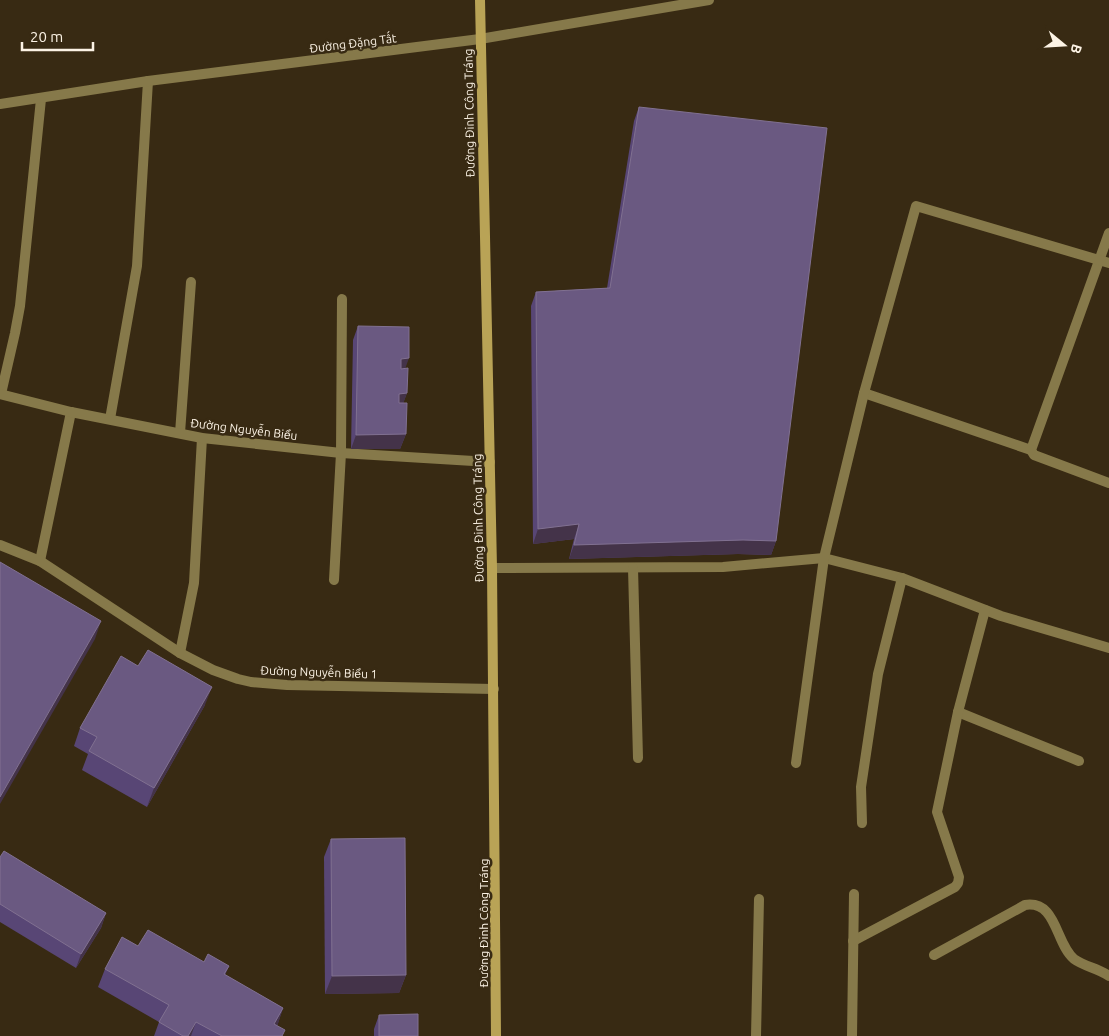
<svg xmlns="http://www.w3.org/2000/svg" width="1109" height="1036" font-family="Ubuntu,sans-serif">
  <rect width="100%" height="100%" fill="#382a13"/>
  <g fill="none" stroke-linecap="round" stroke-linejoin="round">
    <g stroke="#86794a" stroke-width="10">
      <polyline points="1,394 15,333 20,306 41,99"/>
      <polyline points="110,419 137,266 148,81"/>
      <polyline points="180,433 191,282"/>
      <polyline points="40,561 71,412"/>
      <polyline points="334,580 341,453 342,299"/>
      <polyline points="180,653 194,583 202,438"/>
      <path d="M934,955L1025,905C1057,900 1055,943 1074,959C1085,967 1098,968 1109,976"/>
    </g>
    <g stroke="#86794a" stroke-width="10">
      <polyline points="0,104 148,81 480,39 709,0"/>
      <polyline points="1109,233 1031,450 1034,455 1109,483"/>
      <polyline points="864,393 1031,450"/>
      <polyline points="0,394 71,412 202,438 341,453 490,462"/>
      <polyline points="0,545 40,561 180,653 213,670 238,679 251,682 287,685 494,689"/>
      <polyline points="492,568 723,567 824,558 902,578 1001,616 1109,648"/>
      <polyline points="633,568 638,758"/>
      <polyline points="958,712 1079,761"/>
      <polyline points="796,763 824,558 864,393 916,206 1109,263"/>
      <polyline points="862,823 861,787 878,674 902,578"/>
      <polyline points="853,941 955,887 958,883 959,877 937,812 958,712 985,610"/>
      <polyline points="756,1036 759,899"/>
      <polyline points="852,1036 854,894"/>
    </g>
    <polyline stroke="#b9a356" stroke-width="10" points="480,0 492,568 496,1036"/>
  </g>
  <g fill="#584675">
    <polygon points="639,107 776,541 771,555 738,554 569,559 574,539 533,544 531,306 536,292 607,288 634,121"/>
    <polygon points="358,326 405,368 407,393 403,403 406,434 400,449 351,449 353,340"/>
    <polygon points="205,705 147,807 82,770 88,754 74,746 80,728"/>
    <polygon points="331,839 406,975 399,993 325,994 324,857"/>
    <polygon points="0,857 106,913 101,928 76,968 0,922"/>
    <polygon points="138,946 204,962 229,966 225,975 283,1008 277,1026 283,1036 154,1036 159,1022 98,987 105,969"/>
    <polygon points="379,1015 418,1036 374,1036 374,1029"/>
  </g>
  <g fill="#443349">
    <polygon points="409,358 404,372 396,373 401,359"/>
    <polygon points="407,393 402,407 394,408 399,394"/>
    <polygon points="406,434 400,449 351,449 356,435"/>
    <polygon points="579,524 574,539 533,544 538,529"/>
    <polygon points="743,540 776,541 771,555 738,554 569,559 574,545"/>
    <polygon points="101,621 95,639 0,804 0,797"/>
    <polygon points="212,687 205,705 147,807 154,788"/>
    <polygon points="106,913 101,928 76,968 81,954"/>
    <polygon points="406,975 399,993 325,994 332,976"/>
    <polygon points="283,1008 277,1027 274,1024"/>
    <polygon points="196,1022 191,1036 188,1036"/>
  </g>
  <g fill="#6a5981" stroke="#817191">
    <polygon points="639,107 827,128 776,541 743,540 574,545 579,524 538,529 536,292 610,288"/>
    <polygon points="358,326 409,327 409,358 401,359 401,369 408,368 407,393 399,394 399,403 407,403 406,434 356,435"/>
    <polygon points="0,562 101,621 0,797"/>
    <polygon points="148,650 212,687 154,788 89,751 97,737 80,728 121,656 138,666"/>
    <polygon points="405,838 406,975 332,976 331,839"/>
    <polygon points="4,851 106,913 81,954 0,904 0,857"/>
    <polygon points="148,930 204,962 208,954 229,966 224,974 283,1008 274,1024 285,1030 282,1036 222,1036 196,1022 188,1036 183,1036 159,1022 169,1005 105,969 122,937 138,946"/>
    <polygon points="418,1014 418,1036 379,1036 379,1015"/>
  </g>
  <g text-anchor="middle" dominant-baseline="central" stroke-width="5" stroke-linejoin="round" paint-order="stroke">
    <g font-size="12" fill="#fcf3e5" stroke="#382a13">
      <text transform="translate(353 43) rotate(-7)">Đường Đặng Tất</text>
      <text transform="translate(469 113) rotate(-91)">Đường Đinh Công Tráng</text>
      <text transform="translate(244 429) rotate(7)">Đường Nguyễn Biểu</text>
      <text transform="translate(478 518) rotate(-91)">Đường Đinh Công Tráng</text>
      <text transform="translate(319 672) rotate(2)">Đường Nguyễn Biểu 1</text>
      <text transform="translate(483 923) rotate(-90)">Đường Đinh Công Tráng</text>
    </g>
  </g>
  <g transform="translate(1064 45) rotate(108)" stroke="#382a13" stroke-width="4" paint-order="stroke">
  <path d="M0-4L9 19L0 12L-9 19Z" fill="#fcf3e5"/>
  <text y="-8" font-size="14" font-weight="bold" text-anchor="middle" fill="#fcf3e5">B</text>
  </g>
  <path d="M22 42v8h71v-8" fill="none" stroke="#fcf3e5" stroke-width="2.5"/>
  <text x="30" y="42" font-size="15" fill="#fcf3e5" stroke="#382a13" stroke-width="4" paint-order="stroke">20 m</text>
</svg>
